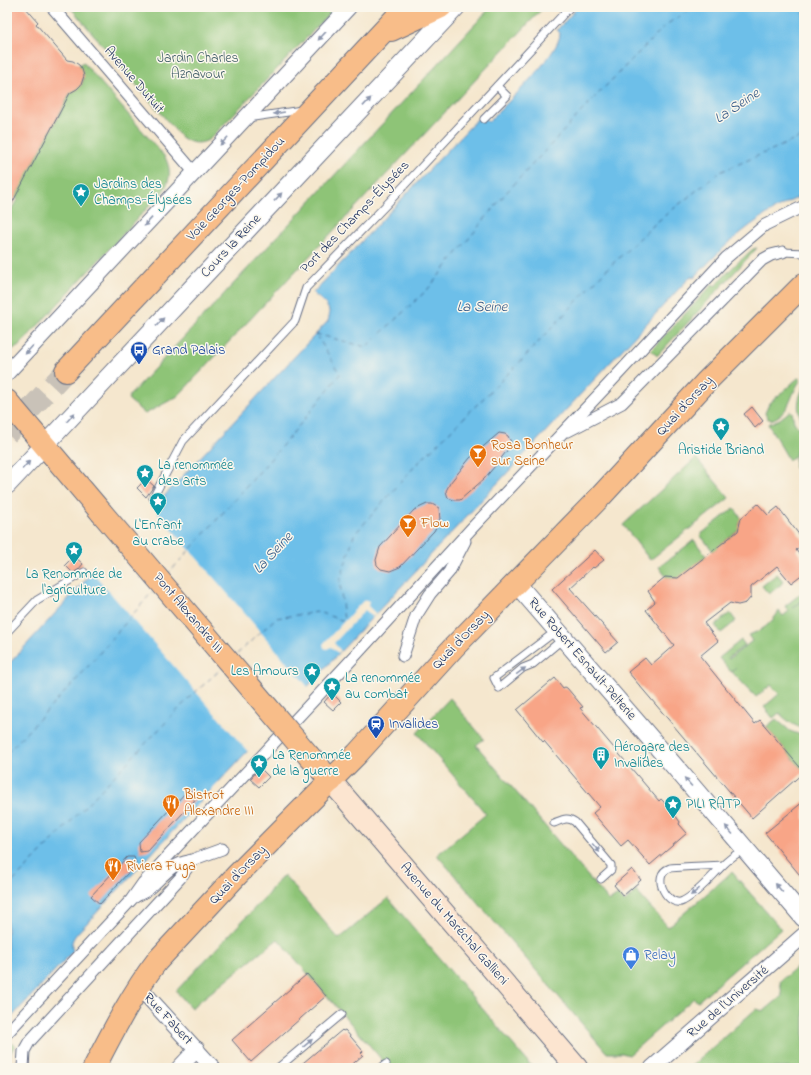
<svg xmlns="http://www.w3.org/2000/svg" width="811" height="1075" font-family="'Indie Flower',sans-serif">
  <rect width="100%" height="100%" fill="#fbf7ec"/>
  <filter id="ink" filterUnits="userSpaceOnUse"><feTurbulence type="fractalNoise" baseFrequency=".025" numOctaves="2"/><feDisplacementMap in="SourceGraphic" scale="8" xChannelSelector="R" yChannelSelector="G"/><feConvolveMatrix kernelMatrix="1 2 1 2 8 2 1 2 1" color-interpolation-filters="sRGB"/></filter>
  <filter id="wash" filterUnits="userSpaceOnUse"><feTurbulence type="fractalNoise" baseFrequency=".012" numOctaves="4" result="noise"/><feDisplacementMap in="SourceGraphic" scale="16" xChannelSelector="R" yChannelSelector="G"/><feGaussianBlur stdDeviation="0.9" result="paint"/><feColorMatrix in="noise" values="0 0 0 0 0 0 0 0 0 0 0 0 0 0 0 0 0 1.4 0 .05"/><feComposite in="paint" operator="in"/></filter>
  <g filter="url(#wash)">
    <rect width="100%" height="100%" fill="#f5e7ce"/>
    <g fill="#8ec477" stroke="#547a6a">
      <path d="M70,7H336L210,139C200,145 191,144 181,137Z"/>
      <polygon points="491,7 544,7 178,396 145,414 128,399 130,395"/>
      <path d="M83,62L165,157C171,169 171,179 164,190L18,347L7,351V217L15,203L18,200L15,197L71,92C84,88 87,76 79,65Z"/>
      <polygon points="757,248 657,356 651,350 713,284 715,286 732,268 753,249"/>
      <path d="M798,378H800V381C789,396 792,412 771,420L767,418L765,413L769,404Z"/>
      <path d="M804,387V424C796,412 797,399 804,387Z"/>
      <polygon points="790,411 792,412 794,422 804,435 804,444 798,447 794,458 789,460 768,424 780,419"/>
      <path d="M804,447V468L799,471L795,468C794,460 797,451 804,447Z"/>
      <polygon points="696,458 729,498 650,560 623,525"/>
      <polygon points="734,508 742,519 739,525 740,529 713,551 700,535"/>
      <polygon points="694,540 706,556 678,579 674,577 667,578 659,567"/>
      <polygon points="777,574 784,582 769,594 762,586"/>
      <path d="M804,591V599L793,608L804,600V729C794,726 786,720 779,713L773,718L764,707L779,694L771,685L756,697L732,672L736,668L731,672L719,658L741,640L745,645L728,658L729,659L752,641L748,635C762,631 771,624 779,611L783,616L789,611L785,606Z"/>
      <polygon points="730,613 736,621 721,633 715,625"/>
      <polygon points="450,698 484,739 476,745 609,901 618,895 625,902 636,891 668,927 732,872 781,929 697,1002 694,998 629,1055 622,1053 607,1053 437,855 486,814 417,733"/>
      <polygon points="776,719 790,731 804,736 804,772 766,727"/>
      <polygon points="284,875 339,939 388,898 533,1068 389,1068 278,939 191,1008 176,991 268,894 272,888"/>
      <polygon points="804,961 804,1068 689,1068 756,1009 764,1011 782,996 780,981"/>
      <polygon points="12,1043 15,1045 11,1052 7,1065 7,1048"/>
    </g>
    <path fill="#6dbfe9" stroke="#4477a4" d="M578,7H804V195C758,214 727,242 694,278L691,276L87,923C79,932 68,939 73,951L7,1022V666L93,572L328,321C333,307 323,302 313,293L481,115L488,122C504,106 561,53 560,33L557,30Z"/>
    <g fill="#f5e7ce">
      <polygon points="153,505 155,509 156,508 158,509 157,512 309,688 249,753 93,573 88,577 87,575"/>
      <polygon points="366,600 369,601 368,606 376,614 373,617 365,610 334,643 341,651 338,653 331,647 327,649 324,648 323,644 363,601"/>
    </g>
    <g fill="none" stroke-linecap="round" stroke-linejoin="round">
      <g stroke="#345a88" stroke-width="1" stroke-dasharray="5 4" stroke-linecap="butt">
        <polyline points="316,334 366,347 428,289 505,194 594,98 667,24 695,7"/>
        <path d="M167,575C226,509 287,444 340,374L316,334"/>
        <polyline points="237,654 276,618 318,612 344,621 340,582 354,535 415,466 518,364 605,271 658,221 720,172 804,136"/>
        <polyline points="7,753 78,678 153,591"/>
        <polyline points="7,888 191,696 221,669"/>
      </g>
    </g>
    <g id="blocks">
      <g fill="#f8a587">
        <polygon points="7,7 25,7 38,22 36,24 67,60 73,61 79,65 82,69 84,76 81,85 77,89 70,93 7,213"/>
        <polygon points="752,407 763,421 755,428 744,414"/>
        <polygon points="499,433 505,434 508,436 511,442 509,448 495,466 484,479 460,500 454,500 448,498 446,491 450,483 470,458"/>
        <polygon points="146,479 154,486 146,497 137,488"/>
        <polygon points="427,504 432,504 439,508 440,520 434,531 400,567 390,571 381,569 377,565 376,560 380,547 414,510"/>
        <polygon points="758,504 768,515 778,507 804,541 804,544 796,550 804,561 804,573 791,583 777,566 751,587 751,597 746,603 738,605 730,603 704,623 718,641 700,656 755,724 760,720 804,772 752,818 628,672 645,658 651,665 674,645 646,610 655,602 648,591 665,577 678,578 738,531 741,518"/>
        <polygon points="595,550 604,560 594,568 593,567 570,588 618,642 606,652 552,589"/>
        <polygon points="74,556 83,564 78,570 73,573 65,565"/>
        <polygon points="555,678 563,688 565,687 567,688 583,707 580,708 659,801 661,799 663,801 673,812 680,822 679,824 687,833 650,865 628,840 621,846 593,813 600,807 544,741 543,742 517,710"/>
        <polygon points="332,693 341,702 333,710 324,702"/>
        <polygon points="260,768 269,777 259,787 250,779"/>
        <polygon points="189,789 196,796 194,801 148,851 140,852 139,842"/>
        <polygon points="804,801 804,880 765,833"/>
        <polygon points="127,857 134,857 136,864 100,904 91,896"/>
        <polygon points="632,869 641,880 623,896 614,885"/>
        <polygon points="307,974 326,996 251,1062 232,1040"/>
        <polygon points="342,1030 343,1031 345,1030 363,1051 361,1053 363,1055 348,1068 297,1068"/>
      </g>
    </g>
  </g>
  <g filter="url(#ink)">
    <use href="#blocks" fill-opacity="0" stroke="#676f85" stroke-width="1"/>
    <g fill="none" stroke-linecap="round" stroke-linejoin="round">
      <polyline stroke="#c9c2b8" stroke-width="22" stroke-dasharray="22 11" stroke-linecap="butt" points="7,434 66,371"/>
      <g stroke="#676f85" stroke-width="9">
        <g id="service">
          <polyline points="247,118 302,110"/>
          <polyline points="484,119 507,96 497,86"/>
          <polyline points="783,252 804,253"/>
          <polyline points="153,498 183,441 295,321 306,288 387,204 570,7"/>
          <polyline points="556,631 494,678 499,688 523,668 533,664 564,638"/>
          <polyline points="7,632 37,600 84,572"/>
          <path d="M554,823C562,820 567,816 575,822L611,865V870L601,879"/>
          <path d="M723,865C709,866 696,866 682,867C679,868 674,867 670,868C649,875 669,909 683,901C697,894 711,877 722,866C728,860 736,854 744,849"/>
          <polyline points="278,1068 342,1014"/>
          <polyline points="381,1068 386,1064"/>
        </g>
      </g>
      <g stroke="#676f85" stroke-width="13">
        <g id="pedestrian">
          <polyline points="52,7 194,172"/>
          <polyline points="568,431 622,403 762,260 771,255 783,252"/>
          <polyline points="403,656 416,616 430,594 449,572 465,541"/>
          <polyline points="189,861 222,849"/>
          <polyline points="7,1033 131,900 143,883 354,657 472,528 606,387 726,258 765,225 804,206"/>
          <path d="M23,1068L24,1051L29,1042L180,878L187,868L189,861C172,863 163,877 151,887C146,892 140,894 135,897"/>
        </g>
      </g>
      <g stroke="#676f85" stroke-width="17">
        <g id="minor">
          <polyline points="7,373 349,7"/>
          <polyline points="139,987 213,1068"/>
          <polyline points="179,1068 197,1049"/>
          <polyline points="652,1068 804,935"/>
        </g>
      </g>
      <g stroke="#676f85" stroke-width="20">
        <g id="tertiary">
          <polyline points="7,485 456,7"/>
          <polyline points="516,583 682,775 804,918"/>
        </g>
      </g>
      <g stroke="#676f85" stroke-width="23">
        <polyline id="secondary" points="331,781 577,1068"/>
      </g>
      <g stroke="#676f85" stroke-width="24">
        <g id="primary">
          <polyline points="391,30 441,7"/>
          <polyline points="66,371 406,7"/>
          <polyline points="7,401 101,512"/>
          <polyline points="309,756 331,781"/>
          <path d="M94,1068C112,1033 133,992 157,961L237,875L357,754L453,648L601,496L707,381L804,284"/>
        </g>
      </g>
      <use href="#service" stroke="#fff" stroke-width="7"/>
      <use href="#pedestrian" stroke="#fff" stroke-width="11"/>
      <use href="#minor" stroke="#fff" stroke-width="15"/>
      <use href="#tertiary" stroke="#fff" stroke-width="18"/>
      <use href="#secondary" stroke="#fce5d0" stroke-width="21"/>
      <use href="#primary" stroke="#f8bd89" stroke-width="22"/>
      <g stroke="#676f85" stroke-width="24" stroke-linecap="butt">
        <polyline id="primary-bridge" points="101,512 309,756"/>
      </g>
      <use href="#primary-bridge" stroke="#f8bd89" stroke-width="22"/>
    </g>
    <defs><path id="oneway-solid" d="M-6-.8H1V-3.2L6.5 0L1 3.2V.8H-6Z"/></defs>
    <g fill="#8d97ae">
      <use href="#oneway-solid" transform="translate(322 36) rotate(133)"/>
      <use href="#oneway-solid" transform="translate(367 102) rotate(-47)"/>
      <use href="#oneway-solid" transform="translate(279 113) rotate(171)"/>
      <use href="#oneway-solid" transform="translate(224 141) rotate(134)"/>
      <use href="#oneway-solid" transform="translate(278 197) rotate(-47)"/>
      <use href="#oneway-solid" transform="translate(148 222) rotate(133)"/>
      <use href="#oneway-solid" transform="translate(160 322) rotate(-47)"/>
      <use href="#oneway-solid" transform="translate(29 350) rotate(132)"/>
      <use href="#oneway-solid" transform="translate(71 417) rotate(-48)"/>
      <use href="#oneway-solid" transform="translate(26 465) rotate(-47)"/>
      <use href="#oneway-solid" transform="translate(521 671) rotate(-36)"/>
      <use href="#oneway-solid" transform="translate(688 782) rotate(-131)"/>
      <use href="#oneway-solid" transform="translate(729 830) rotate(-131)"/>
      <use href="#oneway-solid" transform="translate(596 848) rotate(50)"/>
      <use href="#oneway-solid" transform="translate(779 888) rotate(-130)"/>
      <use href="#oneway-solid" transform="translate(695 892) rotate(141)"/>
      <use href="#oneway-solid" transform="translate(308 1043) rotate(-40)"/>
    </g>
  </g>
  <defs>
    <g id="sight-pin" transform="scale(0.9)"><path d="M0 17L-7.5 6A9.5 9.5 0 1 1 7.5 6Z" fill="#0f9aa8" stroke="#fbf7ec"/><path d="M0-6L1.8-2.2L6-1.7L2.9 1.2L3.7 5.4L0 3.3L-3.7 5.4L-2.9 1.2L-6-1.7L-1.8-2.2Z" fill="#fff"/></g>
    <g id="bus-pin" transform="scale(0.9)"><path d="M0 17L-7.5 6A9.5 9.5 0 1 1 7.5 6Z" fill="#1a4fb4" stroke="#fbf7ec"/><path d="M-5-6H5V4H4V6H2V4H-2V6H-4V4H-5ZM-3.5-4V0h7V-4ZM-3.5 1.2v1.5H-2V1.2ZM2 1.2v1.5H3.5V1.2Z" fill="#fff"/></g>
    <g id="bar-pin" transform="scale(0.9)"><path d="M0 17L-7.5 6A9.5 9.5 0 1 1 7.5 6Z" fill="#e8710a" stroke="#fbf7ec"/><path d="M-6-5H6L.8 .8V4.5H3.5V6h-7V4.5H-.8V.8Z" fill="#fff"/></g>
    <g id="station-pin" transform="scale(0.9)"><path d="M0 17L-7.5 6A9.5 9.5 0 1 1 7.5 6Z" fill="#1a4fb4" stroke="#fbf7ec"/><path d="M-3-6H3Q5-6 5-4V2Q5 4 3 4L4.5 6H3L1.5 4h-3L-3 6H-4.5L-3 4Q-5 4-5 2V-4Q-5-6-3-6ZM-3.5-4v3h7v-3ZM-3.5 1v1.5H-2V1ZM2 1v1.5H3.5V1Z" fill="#fff"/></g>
    <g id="building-pin" transform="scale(0.9)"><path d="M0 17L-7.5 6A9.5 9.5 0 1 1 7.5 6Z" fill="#0f9aa8" stroke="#fbf7ec"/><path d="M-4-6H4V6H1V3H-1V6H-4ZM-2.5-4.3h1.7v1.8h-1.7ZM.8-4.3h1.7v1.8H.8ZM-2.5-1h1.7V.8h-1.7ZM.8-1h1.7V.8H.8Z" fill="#fff"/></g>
    <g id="restaurant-pin" transform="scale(0.9)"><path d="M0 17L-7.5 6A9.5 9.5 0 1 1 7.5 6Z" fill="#e8710a" stroke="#fbf7ec"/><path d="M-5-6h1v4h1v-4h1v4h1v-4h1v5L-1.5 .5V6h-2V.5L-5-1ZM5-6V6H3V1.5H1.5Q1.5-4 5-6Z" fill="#fff"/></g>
    <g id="shop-pin" transform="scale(0.9)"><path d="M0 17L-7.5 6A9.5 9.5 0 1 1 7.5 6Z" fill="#3f7fe0" stroke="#fbf7ec"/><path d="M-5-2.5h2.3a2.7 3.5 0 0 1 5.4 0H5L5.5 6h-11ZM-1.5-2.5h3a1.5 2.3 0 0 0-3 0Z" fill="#fff"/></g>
  </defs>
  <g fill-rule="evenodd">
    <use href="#sight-pin" x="81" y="192"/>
    <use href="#bus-pin" x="139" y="350"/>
    <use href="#sight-pin" x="721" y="426"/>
    <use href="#bar-pin" x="478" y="453"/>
    <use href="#sight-pin" x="145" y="473"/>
    <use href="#sight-pin" x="158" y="501"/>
    <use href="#bar-pin" x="408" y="523"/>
    <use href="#sight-pin" x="74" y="550"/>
    <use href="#sight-pin" x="312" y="671"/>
    <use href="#sight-pin" x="332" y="686"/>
    <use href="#station-pin" x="376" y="724"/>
    <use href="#building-pin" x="601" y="755"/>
    <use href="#sight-pin" x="259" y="763"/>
    <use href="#restaurant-pin" x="171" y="803"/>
    <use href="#sight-pin" x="673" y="804"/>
    <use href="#restaurant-pin" x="113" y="866"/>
    <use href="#shop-pin" x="631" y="955"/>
  </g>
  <g text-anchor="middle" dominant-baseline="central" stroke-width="3" stroke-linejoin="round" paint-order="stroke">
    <g font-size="14" fill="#3e5c66" stroke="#fbf7ec">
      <text x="198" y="58">Jardin Charles<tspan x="198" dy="16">Aznavour</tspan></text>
    </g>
    <g font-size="14" fill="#1b2f5e" stroke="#fbf7ec">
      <text transform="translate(134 80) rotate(49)">Avenue Dutuit</text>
      <text transform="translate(236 189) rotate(-47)">Voie Georges-Pompidou</text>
      <text transform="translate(355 217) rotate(-46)">Port des Champs-Élysées</text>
      <text transform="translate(231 246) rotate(-47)">Cours la Reine</text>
      <text transform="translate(685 406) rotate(-47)">Quai d'Orsay</text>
      <text transform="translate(188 613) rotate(50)">Pont Alexandre III</text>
      <text transform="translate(461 640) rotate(-46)">Quai d'Orsay</text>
      <text transform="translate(582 659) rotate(49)">Rue Robert Esnault-Pelterie</text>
      <text transform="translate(238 875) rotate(-46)">Quai d'Orsay</text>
      <text transform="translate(454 924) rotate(49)">Avenue du Maréchal Gallieni</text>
      <text transform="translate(728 1002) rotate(-41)">Rue de l'Université</text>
      <text transform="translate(168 1019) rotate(47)">Rue Fabert</text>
    </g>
    <g font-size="14" fill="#0d838f" stroke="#fbf7ec" text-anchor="start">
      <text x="94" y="184">Jardins des<tspan x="94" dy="16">Champs-Élysées</tspan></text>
      <text x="721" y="450" text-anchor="middle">Aristide Briand</text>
      <text x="158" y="465">La renommée<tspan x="158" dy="16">des arts</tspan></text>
      <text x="158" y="525" text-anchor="middle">L'Enfant<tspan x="158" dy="16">au crabe</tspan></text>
      <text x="74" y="574" text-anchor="middle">La Renommée de<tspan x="74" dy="16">l'agriculture</tspan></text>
      <text x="299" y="671" text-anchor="end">Les Amours</text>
      <text x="345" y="678">La renommée<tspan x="345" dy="16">au combat</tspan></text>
      <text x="614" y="747">Aérogare des<tspan x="614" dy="16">Invalides</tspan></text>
      <text x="272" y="755">La Renommée<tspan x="272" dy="16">de la guerre</tspan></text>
      <text x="686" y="804">PILI RATP</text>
    </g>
    <g font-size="14" fill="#164399" stroke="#fbf7ec" text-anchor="start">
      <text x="152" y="350">Grand Palais</text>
      <text x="389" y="724">Invalides</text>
    </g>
    <g font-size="14" fill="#c56008" stroke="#fbf7ec" text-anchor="start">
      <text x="491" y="445">Rosa Bonheur<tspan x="491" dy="16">sur Seine</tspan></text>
      <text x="421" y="523">Flow</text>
      <text x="184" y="795">Bistrot<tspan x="184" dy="16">Alexandre III</tspan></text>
      <text x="126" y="866">Riviera Fuga</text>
    </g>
    <g font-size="14" fill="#366cbe" stroke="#fbf7ec" text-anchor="start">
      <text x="644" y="955">Relay</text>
    </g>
    <g font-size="15" font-style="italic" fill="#345a88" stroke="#fbf7ec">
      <text transform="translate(737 106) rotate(-34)">La Seine</text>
      <text x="482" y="307">La Seine</text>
      <text transform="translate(273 553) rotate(-47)">La Seine</text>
    </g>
  </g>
  <rect width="811" height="1075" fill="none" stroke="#fbf7ec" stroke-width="24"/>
</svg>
